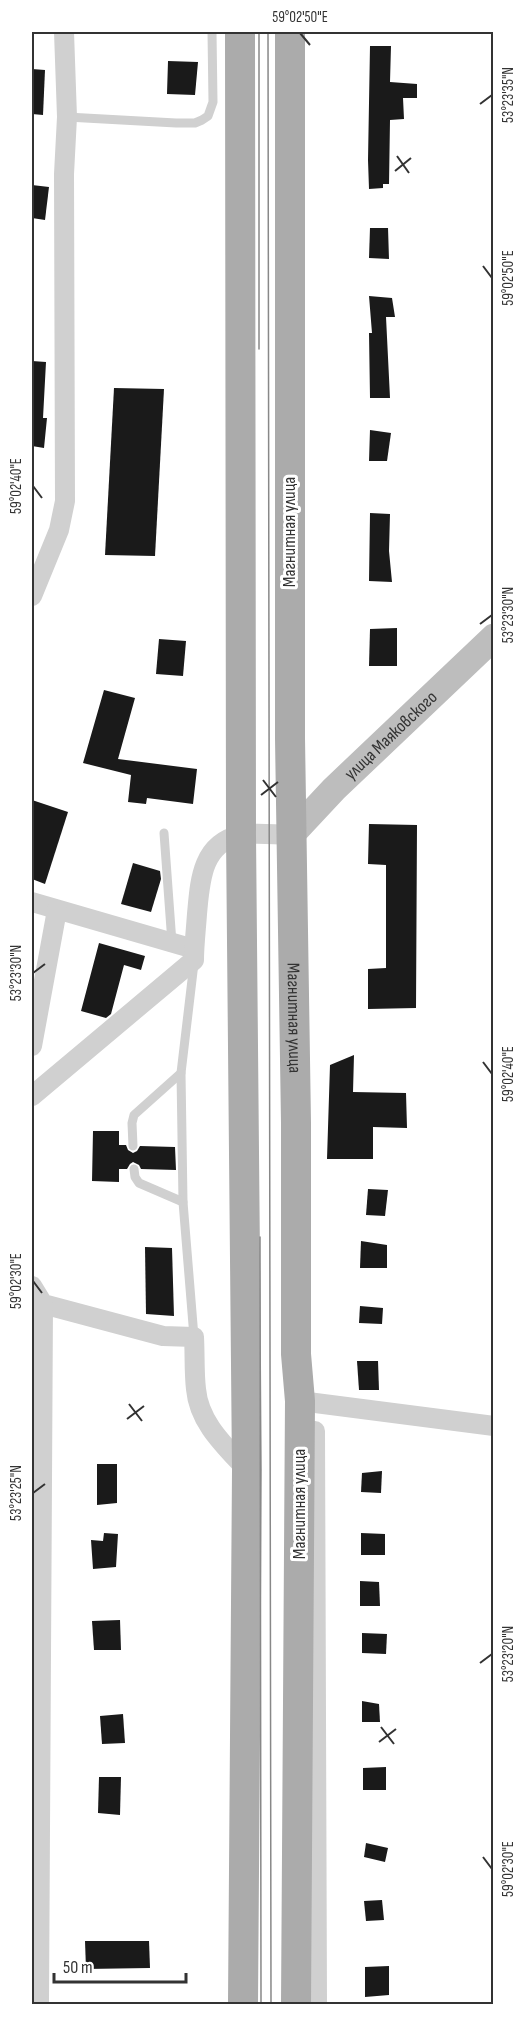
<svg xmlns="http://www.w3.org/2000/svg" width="525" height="2036" font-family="'Sofia Sans Condensed',sans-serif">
  <rect width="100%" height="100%" fill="#fff"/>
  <g fill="#1a1a1a">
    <polygon points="370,46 391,46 390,82 417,84 417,98 403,98 404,119 390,120 389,184 383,184 383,188 369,189 368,160"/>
    <polygon points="168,61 198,62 195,95 167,94"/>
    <polygon points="32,69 45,70 43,115 32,114"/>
    <polygon points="32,185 49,187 45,220 32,218"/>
    <polygon points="370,228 388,228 389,259 369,258"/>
    <polygon points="369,296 392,298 395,317 386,317 390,398 370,398 369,333 372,333"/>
    <polygon points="32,361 46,362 43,418 47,418 44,448 32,446"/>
    <polygon points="114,388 164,389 155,556 105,555"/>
    <polygon points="370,430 391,433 387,461 369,461"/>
    <polygon points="370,513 390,514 389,551 392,582 369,581"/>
    <polygon points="397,628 397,666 369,666 370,629"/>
    <polygon points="159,639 186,641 183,676 156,674"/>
    <polygon points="104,690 135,698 118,759 197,769 193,804 147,798 146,804 128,802 131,775 83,763"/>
    <polygon points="32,800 68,812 45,884 32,879"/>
    <polygon points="369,824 417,825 416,1008 368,1009 368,969 386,968 386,865 368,864"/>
    <polygon points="133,863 160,871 161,879 151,912 121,904"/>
    <polygon points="99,943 145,956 141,970 124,965 111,1014 106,1018 81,1011"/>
    <polygon points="354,1055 353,1092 406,1093 407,1128 373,1127 373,1159 327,1159 330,1065"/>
    <polygon points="93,1131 119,1131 119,1145 126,1145 128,1150 133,1153 137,1151 140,1146 175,1147 176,1170 141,1169 139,1165 133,1162 130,1164 127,1169 119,1169 119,1182 92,1181"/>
    <polygon points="368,1189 388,1190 385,1216 366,1215"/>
    <polygon points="361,1241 387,1245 387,1268 360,1268"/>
    <polygon points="145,1247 172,1248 174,1316 146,1314"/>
    <polygon points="360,1306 383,1308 382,1324 359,1323"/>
    <polygon points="357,1361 378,1361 379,1390 359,1390"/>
    <polygon points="97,1464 117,1464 117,1503 97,1505"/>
    <polygon points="382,1471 381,1493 361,1492 362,1473"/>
    <polygon points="104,1533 118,1534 116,1567 93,1569 91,1540 103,1541"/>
    <polygon points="361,1533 385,1534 385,1555 361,1555"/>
    <polygon points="360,1581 379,1582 380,1606 360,1606"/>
    <polygon points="120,1620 121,1650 94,1650 92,1621"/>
    <polygon points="362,1633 387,1634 386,1654 362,1653"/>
    <polygon points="362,1701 379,1704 380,1722 362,1722"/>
    <polygon points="123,1714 125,1743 102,1744 100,1716"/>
    <polygon points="386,1767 386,1790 363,1790 363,1768"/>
    <polygon points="99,1777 121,1777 120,1815 98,1813"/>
    <polygon points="366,1843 388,1848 385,1862 364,1857"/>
    <polygon points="382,1900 384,1920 366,1921 364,1901"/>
    <polygon points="85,1941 149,1941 150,1968 86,1969"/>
    <polygon points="389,1966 389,1995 365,1997 365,1967"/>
  </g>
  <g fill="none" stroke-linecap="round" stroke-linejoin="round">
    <g stroke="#d0d0d0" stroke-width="9">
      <polyline points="67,117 176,123 195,123 202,120 208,116 213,102 212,32"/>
      <polyline points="164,833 172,943"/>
      <polyline points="194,963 181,1073 183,1202 194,1337"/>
      <polyline points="133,1146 132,1123 134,1115 181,1073"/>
      <polyline points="134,1169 135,1177 139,1183 183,1202"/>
    </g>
    <g stroke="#d0d0d0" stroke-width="20">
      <polyline points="32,596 59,530 65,501 64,174 67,117 64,32"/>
      <polyline points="32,902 194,949"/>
      <polyline points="32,1046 57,910"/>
      <path d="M32,1096L194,960C194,945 196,929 197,914C200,882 201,844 240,835C256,832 275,835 291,835"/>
      <path d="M32,1286L43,1304L163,1336L194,1337C195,1354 194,1372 196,1389C199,1423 225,1446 247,1470"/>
      <polyline points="300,1401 494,1426"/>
      <polyline points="315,1431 317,2004"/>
      <polyline points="39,2004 43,1304"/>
    </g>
    <path stroke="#bdbdbd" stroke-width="27" id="s1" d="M291,835L334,789L494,637"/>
    <g stroke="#ababab" stroke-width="30">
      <polyline points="240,32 241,835 247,1470 243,2004"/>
      <path id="s2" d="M290,32V738L296,1123V1354L300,1401L296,2004"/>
    </g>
    <g stroke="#888" stroke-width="1.5">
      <polyline points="259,32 259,349"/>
      <polyline points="268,32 271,2004"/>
      <polyline points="260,1237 261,2004"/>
    </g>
  </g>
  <path fill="none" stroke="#333" stroke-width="2" d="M300,33L310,45M480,104L492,95M397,156L409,173M395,171L411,158M483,266L492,278M33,486L42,498M480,624L492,615M263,780L276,797M261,795L278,782M33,973L45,964M483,1062L492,1074M33,1281L42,1293M129,1404L142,1421M127,1419L144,1406M33,1493L45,1484M480,1663L492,1654M381,1727L394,1744M379,1742L396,1729M483,1857L492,1869"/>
  <g text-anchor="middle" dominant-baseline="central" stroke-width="6" stroke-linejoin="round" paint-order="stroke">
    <g font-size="18" fill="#333" stroke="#fff">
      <text transform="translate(289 532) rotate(-90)">Магнитная улица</text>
      <text stroke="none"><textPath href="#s1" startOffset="141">улица Маяковского</textPath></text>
      <text stroke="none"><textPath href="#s2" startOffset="986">Магнитная улица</textPath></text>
      <text transform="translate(299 1504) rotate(-90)">Магнитная улица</text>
    </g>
  </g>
  <rect width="525" height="2036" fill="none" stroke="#ffffff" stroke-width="66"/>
  <path d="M54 1973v9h132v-9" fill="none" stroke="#333333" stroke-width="3"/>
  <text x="63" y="1973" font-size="18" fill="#333333" stroke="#ffffff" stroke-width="4.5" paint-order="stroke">50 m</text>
  <rect x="33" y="33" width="459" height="1970" fill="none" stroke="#333" stroke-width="2"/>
  <g font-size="15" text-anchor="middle" fill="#333">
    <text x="300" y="22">59°02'50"E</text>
    <text transform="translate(508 95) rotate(-90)" y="5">53°23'35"N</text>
    <text transform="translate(508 278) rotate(-90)" y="5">59°02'50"E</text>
    <text transform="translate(16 486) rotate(-90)" y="5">59°02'40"E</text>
    <text transform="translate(508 615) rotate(-90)" y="5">53°23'30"N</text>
    <text transform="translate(16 973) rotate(-90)" y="5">53°23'30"N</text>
    <text transform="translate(508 1074) rotate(-90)" y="5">59°02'40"E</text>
    <text transform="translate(16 1281) rotate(-90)" y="5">59°02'30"E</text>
    <text transform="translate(16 1493) rotate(-90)" y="5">53°23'25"N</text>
    <text transform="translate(508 1654) rotate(-90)" y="5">53°23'20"N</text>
    <text transform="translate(508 1869) rotate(-90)" y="5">59°02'30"E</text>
  </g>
</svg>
